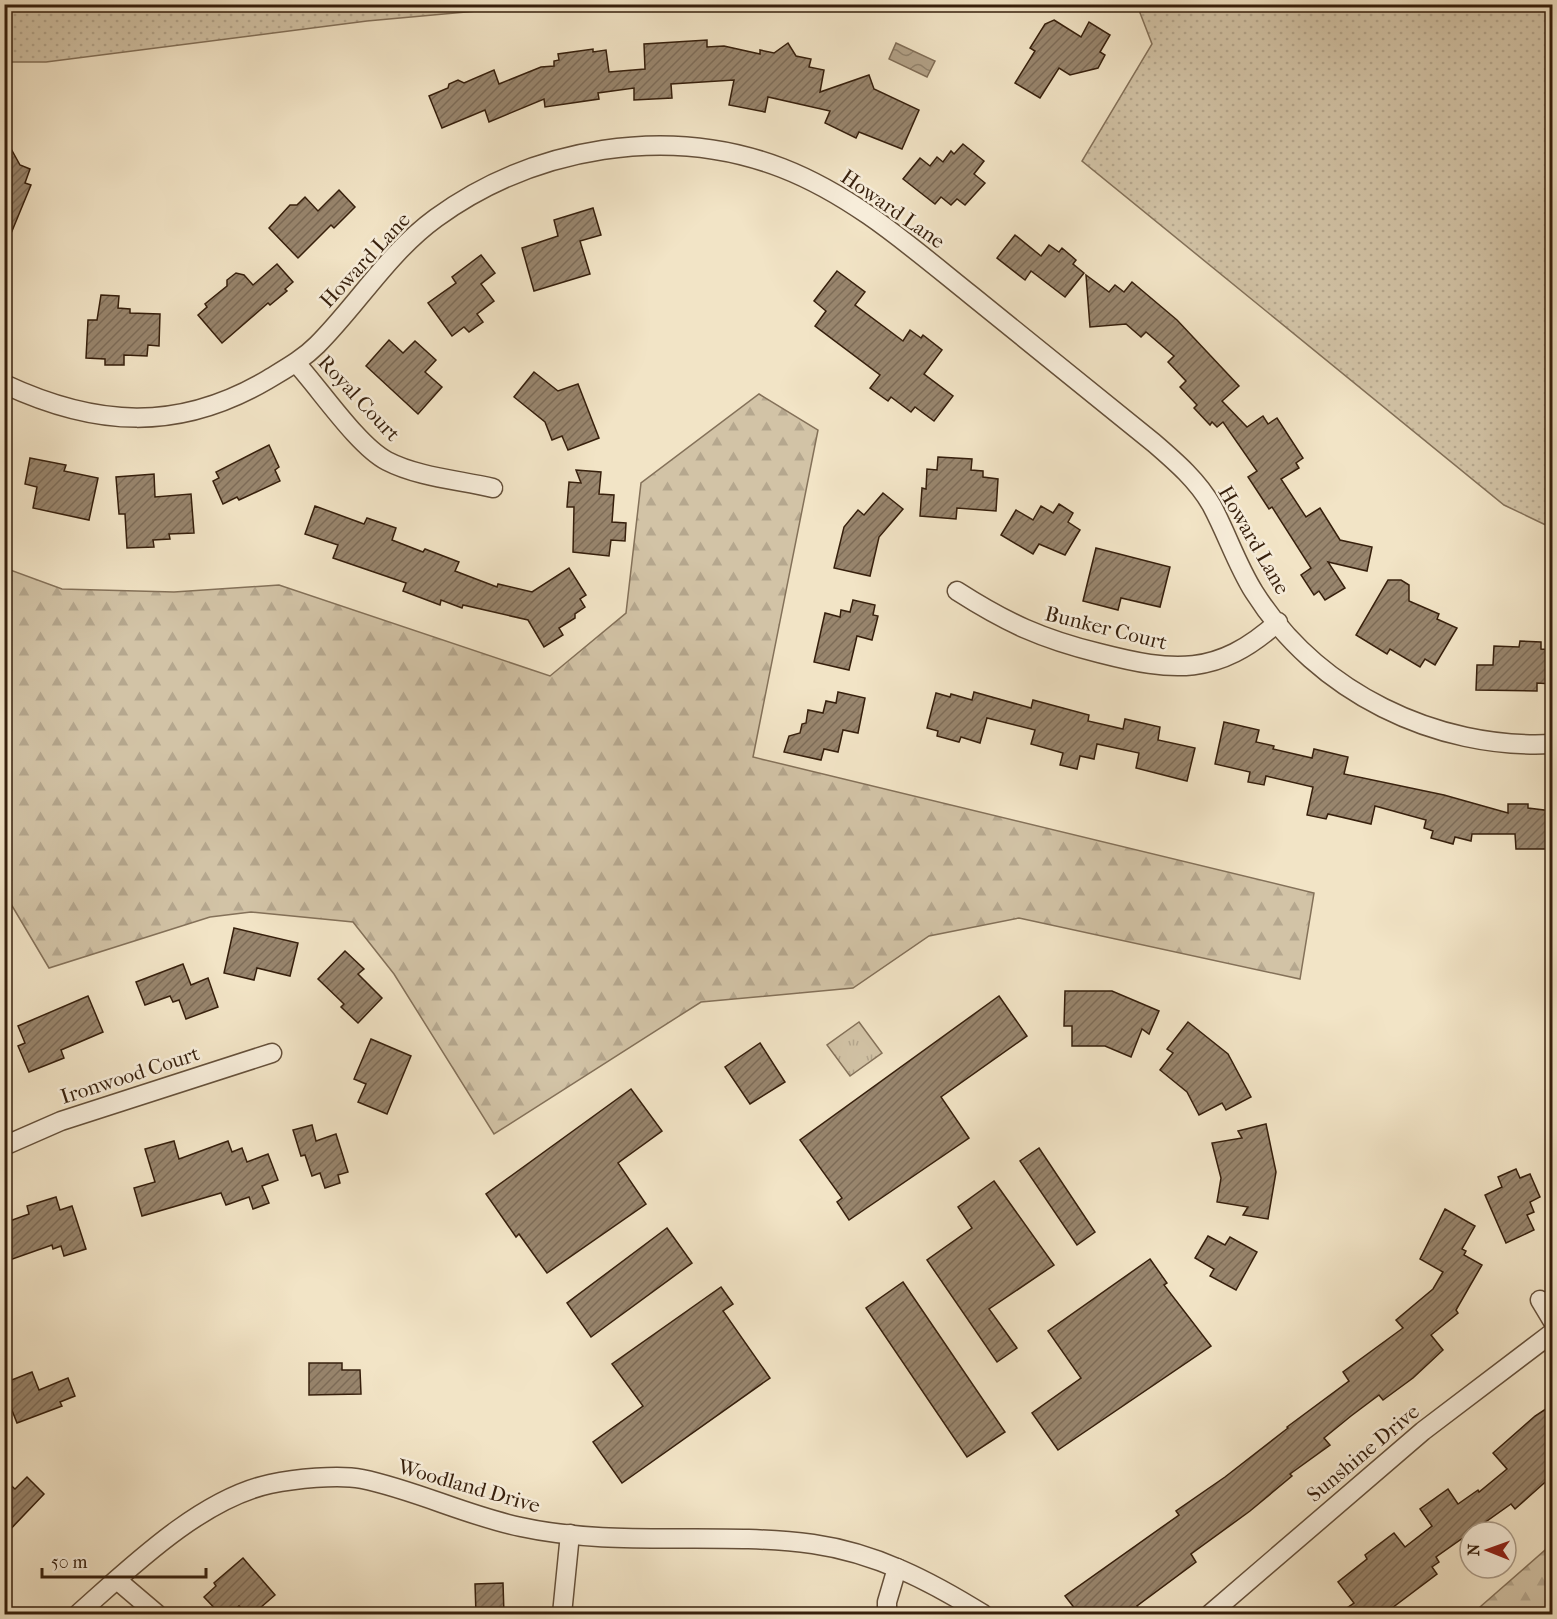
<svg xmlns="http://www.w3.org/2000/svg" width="1557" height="1619" font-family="'IM FELL French Canon',serif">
  <defs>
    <pattern id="grass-dots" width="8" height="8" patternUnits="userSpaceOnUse" patternTransform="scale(1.5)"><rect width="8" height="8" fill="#d2c3a6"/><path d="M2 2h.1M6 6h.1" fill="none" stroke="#b5a78e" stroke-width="1.8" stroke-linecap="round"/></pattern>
    <pattern id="forest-firs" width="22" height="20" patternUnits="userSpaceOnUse" patternTransform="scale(1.5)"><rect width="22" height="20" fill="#d2c3a6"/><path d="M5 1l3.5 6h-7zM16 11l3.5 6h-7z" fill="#b5a78e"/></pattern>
    <pattern id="park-tufts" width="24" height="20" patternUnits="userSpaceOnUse" patternTransform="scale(1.5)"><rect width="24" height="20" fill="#d2c3a6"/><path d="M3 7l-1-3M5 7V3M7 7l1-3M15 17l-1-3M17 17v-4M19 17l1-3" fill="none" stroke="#b5a78e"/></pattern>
    <pattern id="water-waves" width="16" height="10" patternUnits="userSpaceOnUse" patternTransform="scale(1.5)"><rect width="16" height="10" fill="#b2a187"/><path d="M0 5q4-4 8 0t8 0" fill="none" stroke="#92836d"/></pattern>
    <pattern id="building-hatch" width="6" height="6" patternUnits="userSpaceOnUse" patternTransform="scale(1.5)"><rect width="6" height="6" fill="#98856d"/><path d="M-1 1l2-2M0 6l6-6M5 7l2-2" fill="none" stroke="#7d6c58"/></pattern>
  </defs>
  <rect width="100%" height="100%" fill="#f2e4c6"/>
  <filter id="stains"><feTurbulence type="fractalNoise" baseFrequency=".00333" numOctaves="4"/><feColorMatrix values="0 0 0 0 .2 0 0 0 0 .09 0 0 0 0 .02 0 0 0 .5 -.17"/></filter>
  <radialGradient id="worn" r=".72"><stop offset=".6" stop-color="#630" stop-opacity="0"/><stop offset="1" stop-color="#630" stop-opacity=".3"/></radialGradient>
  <g fill="url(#grass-dots)" stroke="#847159" stroke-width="1.5">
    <polygon points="4,5 5,4 544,5 367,21 46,62 5,62"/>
    <polygon points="1137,5 1552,5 1552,528 1504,505 1082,161 1152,44"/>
  </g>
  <g fill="url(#forest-firs)" stroke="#847159" stroke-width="1.5">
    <polygon points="759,394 818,430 753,757 1314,893 1300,979 1019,918 929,936 853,988 701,1002 494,1134 394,974 353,922 251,912 210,917 49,968 5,894 5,568 62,589 174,592 279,585 550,676 626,613 641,483"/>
    <polygon points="1552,1544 1552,1614 1472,1614"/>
  </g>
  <polygon fill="url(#park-tufts)" stroke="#847159" stroke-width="1.5" points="859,1022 882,1053 850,1076 827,1045"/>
  <polygon fill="url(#water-waves)" stroke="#806d56" stroke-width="1.5" points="896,43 935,61 927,77 889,59"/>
  <g fill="url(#building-hatch)" stroke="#361f0c" stroke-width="1.5">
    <polygon points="1054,20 1081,37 1089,22 1110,35 1100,52 1105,55 1098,68 1070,75 1059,68 1040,98 1015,83 1035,51 1030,48 1045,24"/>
    <polygon points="707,40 707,47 724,46 760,54 760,50 774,53 788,43 796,56 811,59 809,67 824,70 820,92 869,75 874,89 919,110 902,149 859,132 856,138 825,123 830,111 768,97 765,112 729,105 734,80 671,84 672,98 634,100 634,88 598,93 599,99 545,107 544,99 489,122 485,110 442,128 429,96 448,88 449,84 458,80 464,83 494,70 499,84 541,67 554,66 554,61 559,60 558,54 593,49 593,52 606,50 609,72 645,69 644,44"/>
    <polygon points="4,136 20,165 30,169 25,183 31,185 5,248"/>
    <polygon points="963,144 984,161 974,174 985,183 965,205 957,199 951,205 941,197 935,204 903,179 920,158 930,166 937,157 943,162 951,151 954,154"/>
    <polygon points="339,190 355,207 334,228 331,225 298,258 269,228 290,205 297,205 305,197 318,211"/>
    <polygon points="593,208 601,235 580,241 590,274 534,291 522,248 558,236 554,220"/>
    <polygon points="1015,235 1041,256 1049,245 1059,252 1062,248 1076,260 1073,264 1084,273 1065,297 1031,271 1025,280 997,258"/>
    <polygon points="481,255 495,273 481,284 494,301 477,314 483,322 469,332 464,327 452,336 428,303 456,283 452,277"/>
    <polygon points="277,264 293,282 285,289 287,291 270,305 268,303 222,343 198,315 207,307 205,304 227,286 227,280 236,273 244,275 253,285"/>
    <polygon points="837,271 865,292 855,305 903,341 910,330 921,338 923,335 942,350 924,374 953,396 934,421 915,407 911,412 891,397 888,401 870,388 880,375 815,326 826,311 814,301"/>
    <polygon points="1086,275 1109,292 1115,285 1124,292 1132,282 1177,320 1239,386 1222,401 1247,427 1263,416 1268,424 1277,418 1303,458 1296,463 1299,468 1281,479 1306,517 1320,508 1340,540 1372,547 1367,571 1328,562 1345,588 1325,600 1319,591 1314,595 1301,575 1311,568 1272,507 1269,509 1248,477 1257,471 1223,422 1217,427 1212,422 1210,425 1194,408 1197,405 1180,387 1186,381 1168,362 1174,356 1146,332 1141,337 1126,324 1090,327"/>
    <polygon points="101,295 119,296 118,308 130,309 130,313 160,314 159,346 148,345 147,356 124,355 124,365 105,365 105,359 86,358 88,320 97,320"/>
    <polygon points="389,340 403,353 415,341 436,360 425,372 442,387 418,414 366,366"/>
    <polygon points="534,372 558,391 578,384 599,438 568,450 562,436 552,440 545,422 514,397"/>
    <polygon points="269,445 279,467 275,470 280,481 239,500 237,497 223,504 213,481 219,478 216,472"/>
    <polygon points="938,457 972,459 971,470 983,471 983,477 998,479 996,511 957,508 956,519 920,516 922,488 926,489 927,469 937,470"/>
    <polygon points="30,458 66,465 64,471 98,478 89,520 33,508 37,487 25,484"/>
    <polygon points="576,470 601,472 599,494 614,495 612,522 626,523 625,541 611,540 609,556 573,552 574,507 567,507 569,482 581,483"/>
    <polygon points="154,474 155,497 191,494 194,533 169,534 170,539 153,540 154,547 127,548 125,514 119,514 116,477"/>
    <polygon points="883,493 903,509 879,537 870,576 834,568 844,527 858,510 864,515"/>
    <polygon points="1059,504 1073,513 1068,522 1080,530 1065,555 1039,544 1033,554 1001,535 1016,510 1033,520 1041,506 1053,513"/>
    <polygon points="315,506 364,524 367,518 396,528 392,540 423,552 425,549 459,562 455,571 497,587 498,584 532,592 569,568 586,595 580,599 585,607 575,614 575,618 559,628 563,635 544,647 528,620 463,605 462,608 441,600 440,605 403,591 406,583 333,558 338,545 305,534"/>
    <polygon points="1096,548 1170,567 1160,607 1121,598 1118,610 1083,601"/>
    <polygon points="1388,580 1401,580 1409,585 1409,601 1439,614 1437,619 1457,628 1435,665 1425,659 1420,667 1390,649 1387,654 1356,635"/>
    <polygon points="853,600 875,605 873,615 878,616 872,640 857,636 849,670 814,662 825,613 840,617 841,610 850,612"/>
    <polygon points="1520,641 1541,642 1541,649 1552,650 1552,684 1537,683 1537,691 1476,690 1477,665 1493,665 1494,646 1519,647"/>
    <polygon points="838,692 865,698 858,733 843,730 838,752 824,749 821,760 784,752 789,736 800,733 802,724 806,723 808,710 823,713 826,701 836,703"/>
    <polygon points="974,692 1031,708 1033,700 1089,715 1088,721 1123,729 1125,719 1160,727 1158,740 1195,748 1187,781 1136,768 1139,753 1097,744 1094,759 1080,756 1077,769 1060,765 1063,753 1031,744 1035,730 987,718 980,743 961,737 959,742 937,736 938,731 927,728 936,693 950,697 951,694 972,700"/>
    <polygon points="1224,722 1259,730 1256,742 1274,746 1273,749 1312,758 1314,749 1348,757 1344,774 1444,795 1508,813 1508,804 1528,804 1528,808 1552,811 1552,849 1516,849 1515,834 1472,834 1471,841 1455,837 1453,844 1431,838 1433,831 1424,828 1426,820 1375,806 1371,824 1328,814 1326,819 1307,815 1313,787 1266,776 1264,785 1248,782 1250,772 1215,764"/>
    <polygon points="234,928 298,943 290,976 257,968 254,980 224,973"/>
    <polygon points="345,951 364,969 358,974 382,998 358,1023 341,1007 344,1004 318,979"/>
    <polygon points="183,964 191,985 208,978 218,1007 186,1019 179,1000 173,1002 170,996 145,1005 136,982"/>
    <polygon points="1065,991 1112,991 1159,1011 1149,1034 1142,1029 1131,1057 1105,1046 1072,1046 1072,1026 1064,1026"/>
    <polygon points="88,996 103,1032 61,1050 64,1058 29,1072 18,1046 25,1043 18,1026"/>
    <polygon points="999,996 1027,1036 941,1097 969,1138 849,1220 837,1202 842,1198 800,1140"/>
    <polygon points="1188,1022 1228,1054 1251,1097 1226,1110 1222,1103 1199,1115 1187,1092 1160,1070 1173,1053 1167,1049"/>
    <polygon points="371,1039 411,1056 387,1114 358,1102 366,1084 354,1079"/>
    <polygon points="760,1043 785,1082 750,1104 725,1067"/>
    <polygon points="631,1089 662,1131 618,1163 646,1204 547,1273 519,1234 516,1237 486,1194"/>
    <polygon points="1266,1124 1276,1172 1268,1219 1243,1215 1248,1207 1217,1202 1221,1178 1212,1143 1242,1138 1238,1131"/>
    <polygon points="312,1125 316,1141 336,1134 348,1172 338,1175 340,1183 325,1188 320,1173 312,1176 305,1155 301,1156 293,1130"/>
    <polygon points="174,1141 179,1159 228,1141 232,1152 242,1148 247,1162 268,1154 278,1180 262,1186 269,1203 253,1209 249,1197 226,1205 221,1193 142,1216 134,1188 155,1182 145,1149"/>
    <polygon points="1039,1148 1095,1232 1077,1245 1020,1161"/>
    <polygon points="1516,1169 1520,1178 1530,1174 1540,1197 1530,1202 1534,1212 1527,1215 1534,1230 1506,1243 1485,1195 1502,1187 1498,1177"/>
    <polygon points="994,1181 1054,1265 989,1309 1017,1348 997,1362 927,1260 972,1228 958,1207"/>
    <polygon points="56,1197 60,1210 72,1206 86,1249 64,1256 61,1246 53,1249 52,1245 4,1262 4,1223 29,1214 27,1206"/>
    <polygon points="1445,1209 1475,1226 1462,1249 1466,1251 1464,1255 1482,1265 1456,1310 1458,1313 1431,1335 1443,1350 1413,1378 1383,1400 1379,1395 1351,1416 1324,1438 1330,1445 1290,1474 1292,1476 1250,1511 1191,1554 1196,1562 1137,1606 1143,1614 1079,1614 1065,1596 1179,1515 1176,1511 1225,1477 1288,1428 1287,1427 1349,1381 1343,1372 1403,1328 1396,1320 1433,1289 1443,1272 1420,1259"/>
    <polygon points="667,1228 692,1263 591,1337 567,1303"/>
    <polygon points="1208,1236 1225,1245 1230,1237 1257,1252 1236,1290 1210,1276 1214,1269 1195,1258"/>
    <polygon points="1150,1259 1167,1283 1164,1285 1211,1346 1058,1450 1032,1413 1081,1378 1048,1331"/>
    <polygon points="903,1282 1005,1432 967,1457 866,1308"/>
    <polygon points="721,1287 733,1304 723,1311 770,1378 622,1483 593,1442 643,1406 612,1364"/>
    <polygon points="309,1363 342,1363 342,1370 360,1370 361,1394 309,1395"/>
    <polygon points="32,1372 39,1390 68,1378 75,1396 60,1402 62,1406 17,1423 4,1390 4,1383"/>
    <polygon points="1552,1405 1552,1476 1515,1509 1511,1504 1436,1557 1439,1562 1432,1567 1437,1574 1384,1614 1338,1614 1354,1603 1338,1582 1367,1559 1365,1555 1394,1533 1405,1547 1432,1526 1420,1509 1448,1489 1458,1504 1478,1490 1479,1492 1507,1469 1493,1453 1535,1416"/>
    <polygon points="27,1477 44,1494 4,1536 4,1479 15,1489"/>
    <polygon points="243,1558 275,1595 253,1614 247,1614 239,1606 229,1614 220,1614 204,1597 216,1586 214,1583"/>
    <polygon points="503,1583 504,1614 476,1614 475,1584"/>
  </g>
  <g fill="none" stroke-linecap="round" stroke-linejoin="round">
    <g stroke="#65503a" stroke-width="21">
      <g id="street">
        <path d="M296,363C320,389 358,446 387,461C418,477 459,480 493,488"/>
        <path d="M4,384C96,427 178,432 267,380C285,369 302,360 317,345C358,304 388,253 436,218C534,147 668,124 782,168C854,196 911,247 971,295C1032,344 1093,393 1154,443C1176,462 1198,481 1212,506C1227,534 1237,565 1254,592C1317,692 1436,750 1552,744"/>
        <path d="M957,591C1007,623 1042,639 1099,653C1173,672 1217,677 1278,622"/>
        <polyline points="4,1146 61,1121 272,1053"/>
        <polyline points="1540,1300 1552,1320"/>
        <polyline points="117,1580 157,1614"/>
        <path d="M78,1614C130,1568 200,1499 270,1484C294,1479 338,1474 362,1479C416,1490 467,1516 521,1527C617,1548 716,1531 813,1544C876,1553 930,1581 983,1614"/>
        <polyline points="562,1614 570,1534"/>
        <polyline points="887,1614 887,1602 897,1568"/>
        <polyline points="1210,1614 1423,1431 1552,1333"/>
      </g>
    </g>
    <use href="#street" stroke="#f7edda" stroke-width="18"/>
  </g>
  <g text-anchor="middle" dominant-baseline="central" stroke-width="5" stroke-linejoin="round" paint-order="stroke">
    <g font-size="21" fill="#361f0c" stroke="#f7edda">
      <text transform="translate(893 209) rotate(35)">Howard Lane</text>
      <text transform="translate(365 260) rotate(-47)">Howard Lane</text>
      <text transform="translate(359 398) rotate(47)">Royal Court</text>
      <text transform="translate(1254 540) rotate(60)">Howard Lane</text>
      <text transform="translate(1106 628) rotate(14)">Bunker Court</text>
      <text transform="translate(130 1075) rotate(-18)">Ironwood Court</text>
      <text transform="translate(1363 1453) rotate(-40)">Sunshine Drive</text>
      <text transform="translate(469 1486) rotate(16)">Woodland Drive</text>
    </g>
  </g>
  <rect width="1557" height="1619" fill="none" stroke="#f2e4c6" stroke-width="24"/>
  <rect x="6" y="6" width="1545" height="1607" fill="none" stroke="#361f0c" stroke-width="3"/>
  <rect x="12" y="12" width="1533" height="1595" fill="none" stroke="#361f0c" stroke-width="1.5"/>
  <g transform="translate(1488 1550) rotate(271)"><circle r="28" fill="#f7edda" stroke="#aa9b88" stroke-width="1.5"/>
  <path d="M0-4.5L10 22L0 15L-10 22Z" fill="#8f2418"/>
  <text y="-9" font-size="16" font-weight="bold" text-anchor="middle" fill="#361f0c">N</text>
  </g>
  <path d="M42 1568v9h164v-9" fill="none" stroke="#361f0c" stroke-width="3"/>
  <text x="51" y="1568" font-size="18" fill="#361f0c" stroke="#f7edda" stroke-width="4.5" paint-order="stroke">50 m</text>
  <rect width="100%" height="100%" filter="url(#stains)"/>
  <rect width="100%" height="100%" fill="url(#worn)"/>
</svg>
